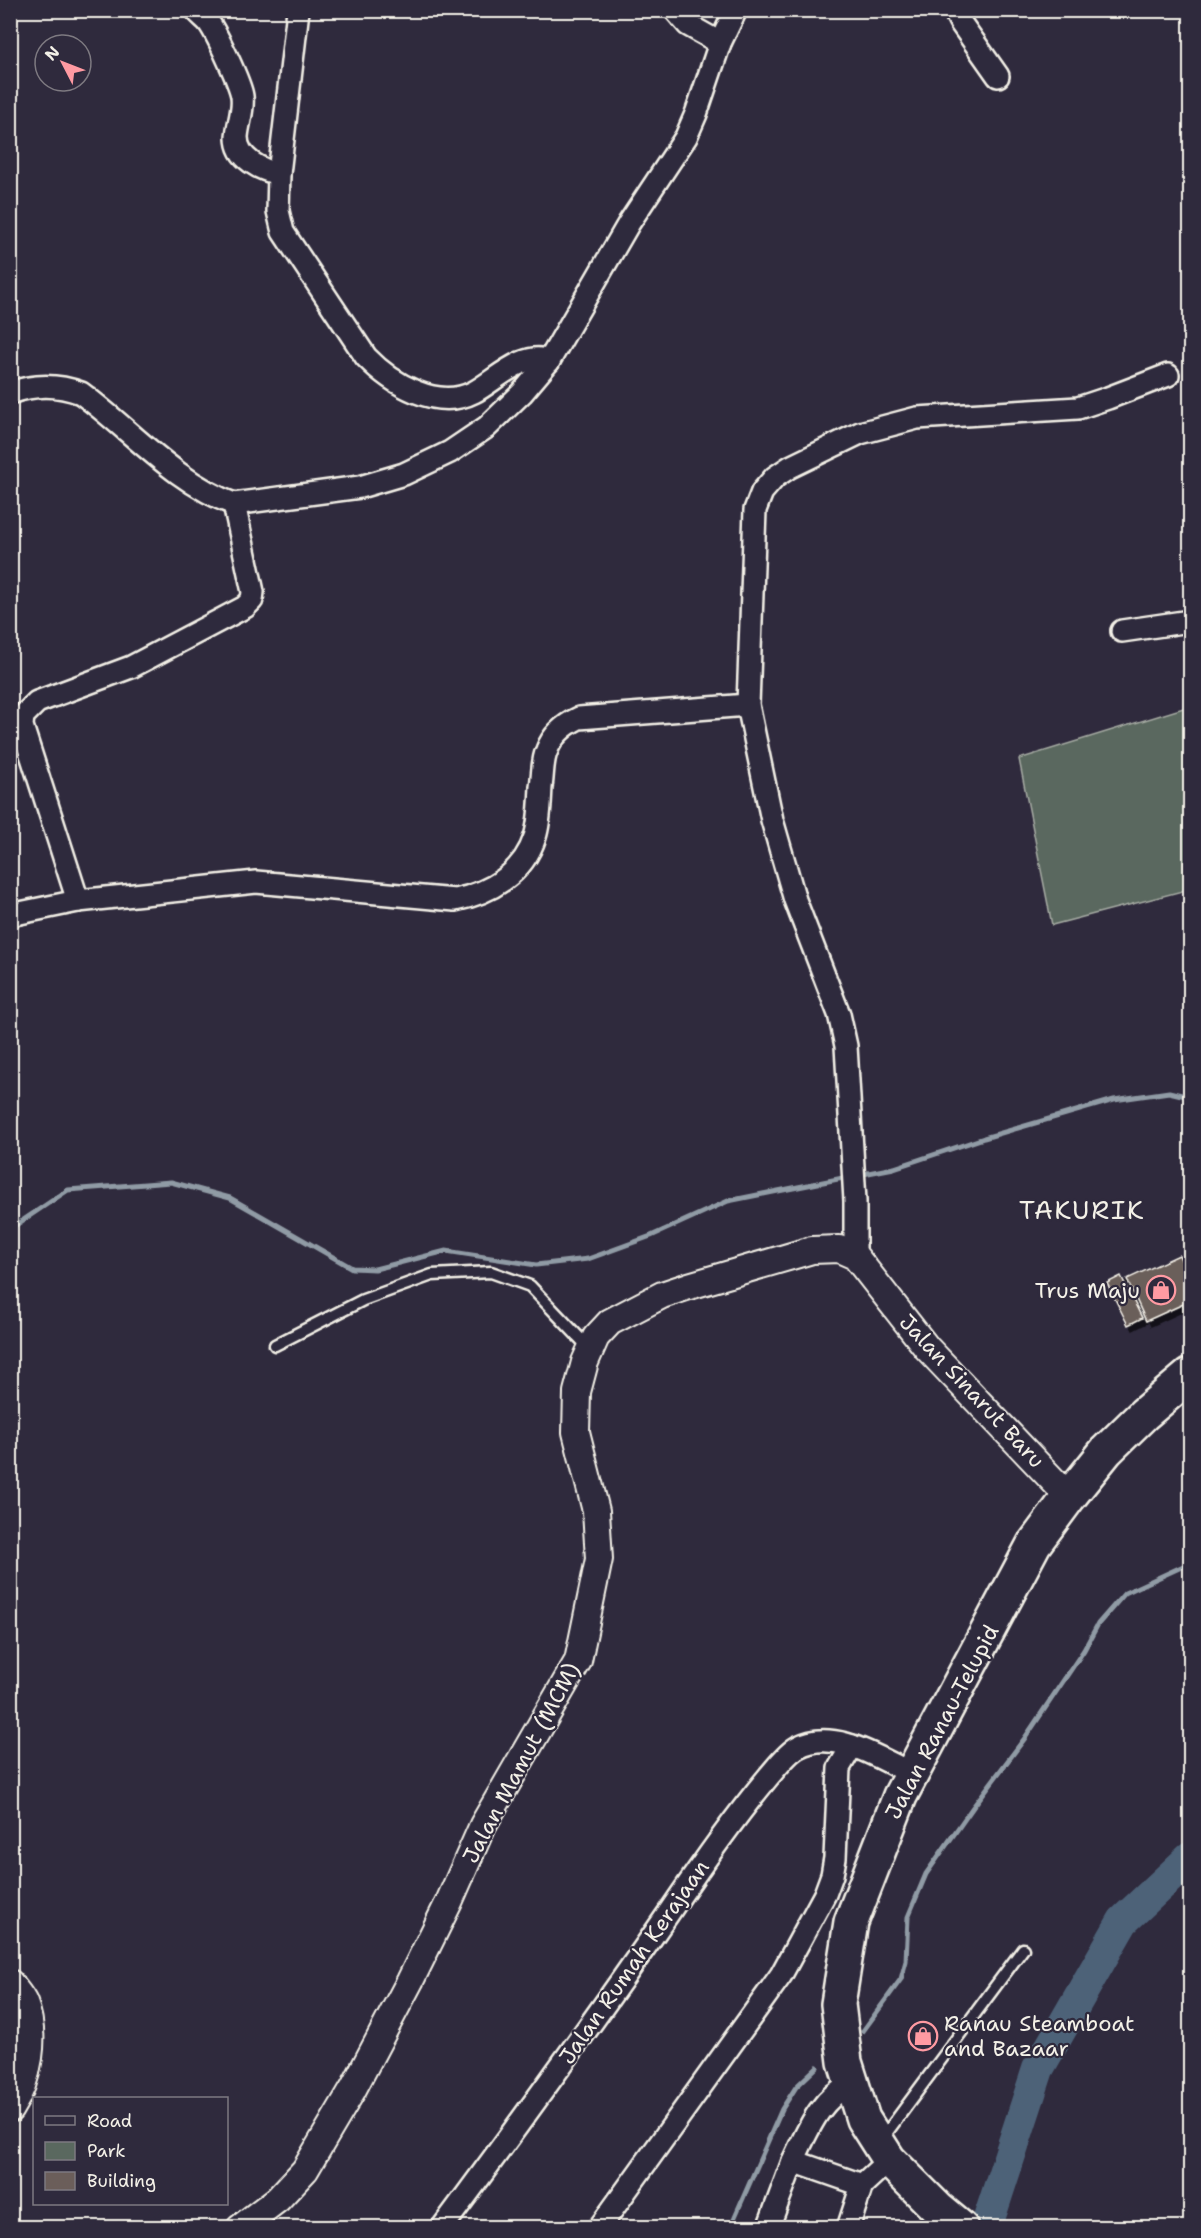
<svg xmlns="http://www.w3.org/2000/svg" width="1201" height="2238" font-family="'Shantell Sans',sans-serif">
  <defs>
    <filter id="shadow"><feDropShadow dx="5" dy="5" stdDeviation="0" flood-color="#0009"/></filter>
  </defs>
  <rect width="100%" height="100%" fill="#2f2a3d"/>
  <filter id="ink" filterUnits="userSpaceOnUse"><feTurbulence type="fractalNoise" baseFrequency=".0167" numOctaves="2"/><feDisplacementMap in="SourceGraphic" scale="12" xChannelSelector="R" yChannelSelector="G"/><feConvolveMatrix kernelMatrix="1 2 1 2 8 2 1 2 1" color-interpolation-filters="sRGB"/></filter>
  <g filter="url(#ink)">
    <polygon fill="#5a685f" stroke="#a7aca4" stroke-width="1.5" points="1190,706 1190,889 1052,925 1019,759"/>
    <g fill="none" stroke-linecap="round" stroke-linejoin="round">
      <g stroke="#909ba5" stroke-width="5">
        <polyline points="858,1175 894,1168 984,1138 1114,1100 1169,1092 1190,1097"/>
        <polyline points="10,1229 68,1190 171,1182 230,1198 352,1268 375,1269 446,1251 536,1265 588,1259 651,1236 728,1201 848,1177"/>
        <polyline points="863,2031 901,1979 906,1961 908,1917 926,1874 973,1807 1025,1738 1084,1650 1098,1624 1125,1593 1190,1563"/>
        <polyline points="730,2228 782,2109 796,2087 817,2067"/>
      </g>
      <polyline stroke="#4d6278" stroke-width="32" points="986,2228 1038,2069 1123,1921 1190,1858"/>
    </g>
    <g fill="#6b5e5a" stroke="#f4f1e8" stroke-width="1.5" filter="url(#shadow)">
      <polygon points="1179,1255 1190,1280 1190,1301 1146,1321 1127,1279"/>
      <polygon points="1121,1276 1142,1318 1128,1325 1107,1283"/>
    </g>
    <g fill="none" stroke-linecap="round" stroke-linejoin="round">
      <g stroke="#f4f1e8" stroke-width="15">
        <g id="service">
          <polyline points="275,1345 363,1300 432,1275 491,1272 530,1286 590,1349"/>
          <polyline points="882,2139 1023,1949"/>
        </g>
      </g>
      <g stroke="#f4f1e8" stroke-width="26">
        <g id="minor">
          <path d="M196,10C200,15 206,19 209,23C217,34 240,83 242,96C244,110 238,123 237,137C237,159 261,170 279,174L278,211L283,232L366,357C392,384 437,411 474,392C495,381 524,350 549,361"/>
          <polyline points="675,10 688,25 720,43"/>
          <polyline points="954,10 960,22 998,76"/>
          <polyline points="279,174 298,10"/>
          <path d="M10,393C35,384 57,384 81,393C131,430 175,482 234,504L360,487L404,474L450,452L487,427L522,393L549,361L629,223L686,137L696,114L720,43L736,10"/>
          <polyline points="1122,631 1190,621"/>
          <polyline points="78,901 22,726 23,716 37,702 131,667 245,607 252,600 253,592 234,504"/>
          <path d="M10,915L78,901L256,882L455,900C490,893 523,874 535,837C540,822 540,803 541,787C543,775 542,760 547,750C553,734 564,725 579,718L748,705"/>
          <polyline points="855,1256 855,1201 846,1046 839,1014 795,900 772,820 748,705 755,510 762,492 775,477 790,467 860,433 917,418 1078,408 1108,398 1168,375"/>
          <path d="M793,2161C808,2130 819,2099 852,2083"/>
          <path d="M442,2228C520,2123 596,2018 670,1911C701,1865 733,1819 769,1776C777,1767 787,1753 798,1747C834,1727 880,1759 912,1774"/>
          <polyline points="599,2228 781,1975 825,1894 832,1875 835,1858 839,1768 852,1746"/>
          <polyline points="768,2228 793,2161 862,2185"/>
          <polyline points="848,2228 862,2185 889,2160"/>
        </g>
      </g>
      <g stroke="#f4f1e8" stroke-width="30">
        <g id="tertiary">
          <path d="M10,1983C15,1990 21,1996 24,2003C37,2036 29,2080 10,2109"/>
          <polyline points="240,2228 278,2199 305,2170 353,2089 410,1981 449,1902 483,1825 578,1661 599,1559 596,1511 576,1432 577,1392 585,1362 596,1337 610,1322 662,1295 689,1286 812,1250 839,1249 855,1256 927,1348 1069,1497"/>
        </g>
      </g>
      <g stroke="#f4f1e8" stroke-width="38">
        <polyline id="trunk" points="961,2228 938,2209 889,2160 863,2119 845,2062 838,2004 851,1922 900,1796 1034,1544 1069,1497 1106,1451 1144,1414 1190,1375"/>
      </g>
      <use href="#service" stroke="#2f2a3d" stroke-width="10"/>
      <use href="#minor" stroke="#2f2a3d" stroke-width="21"/>
      <use href="#tertiary" stroke="#2f2a3d" stroke-width="26"/>
      <use href="#trunk" stroke="#2f2a3d" stroke-width="33"/>
    </g>
  </g>
  <defs>
    <g id="shop-ring" transform="scale(1.5)"><circle r="9.5" fill="#2f2a3d" stroke="#ff9aa2" stroke-width="1.5"/><path d="M-5-2.5h2.3a2.7 3.5 0 0 1 5.4 0H5L5.5 6h-11ZM-1.5-2.5h3a1.5 2.3 0 0 0-3 0Z" fill="#ff9aa2"/></g>
  </defs>
  <g fill-rule="evenodd">
    <use href="#shop-ring" x="1161" y="1290"/>
    <use href="#shop-ring" x="923" y="2036"/>
  </g>
  <g text-anchor="middle" dominant-baseline="central" stroke-width="4.5" stroke-linejoin="round" paint-order="stroke">
    <g font-size="22" fill="#f4f1e8" stroke="#2f2a3d" text-anchor="end">
      <text x="1140" y="1290">Trus Maju</text>
      <text x="944" y="2023" text-anchor="start">Ranau Steamboat<tspan x="944" dy="25">and Bazaar</tspan></text>
    </g>
    <g font-size="22" fill="#f4f1e8" stroke="#2f2a3d">
      <text transform="translate(972 1391) rotate(47)">Jalan Sinarut Baru</text>
      <text transform="translate(942 1722) rotate(-62)">Jalan Ranau-Telupid</text>
      <text transform="translate(521 1763) rotate(-62)">Jalan Mamut (MCM)</text>
      <text transform="translate(634 1962) rotate(-55)">Jalan Rumah Kerajaan</text>
    </g>
    <g font-size="26" letter-spacing="1.5" fill="#f4f1e8" stroke="#2f2a3d">
      <text x="1082" y="1209">TAKURIK</text>
    </g>
  </g>
  <rect width="1201" height="2238" fill="none" stroke="#2f2a3d" stroke-width="36"/>
  <rect x="18" y="18" width="1165" height="2202" fill="none" stroke="#f4f1e8" stroke-width="2" filter="url(#ink)"/>
  <rect x="33" y="2097" width="195" height="108" fill="#2f2a3d" stroke="#7e7a81" stroke-width="1.5"/>
  <rect x="45" y="2116" width="30" height="9" fill="#2f2a3d" stroke="#7e7a81" stroke-width="1.5"/>
  <text x="87" y="2127" font-size="18" fill="#f4f1e8">Road</text>
  <rect x="45" y="2142" width="30" height="18" fill="#5a685f" stroke="#7e7a81" stroke-width="1.5"/>
  <text x="87" y="2157" font-size="18" fill="#f4f1e8">Park</text>
  <rect x="45" y="2172" width="30" height="18" fill="#6b5e5a" stroke="#7e7a81" stroke-width="1.5"/>
  <text x="87" y="2187" font-size="18" fill="#f4f1e8">Building</text>
  <g transform="translate(63 63) rotate(312)"><circle r="28" fill="#2f2a3d" stroke="#7e7a81" stroke-width="1.5"/>
  <path d="M0-4.5L10 22L0 15L-10 22Z" fill="#ff9aa2"/>
  <text y="-9" font-size="16" font-weight="bold" text-anchor="middle" fill="#f4f1e8">N</text>
  </g>
</svg>
